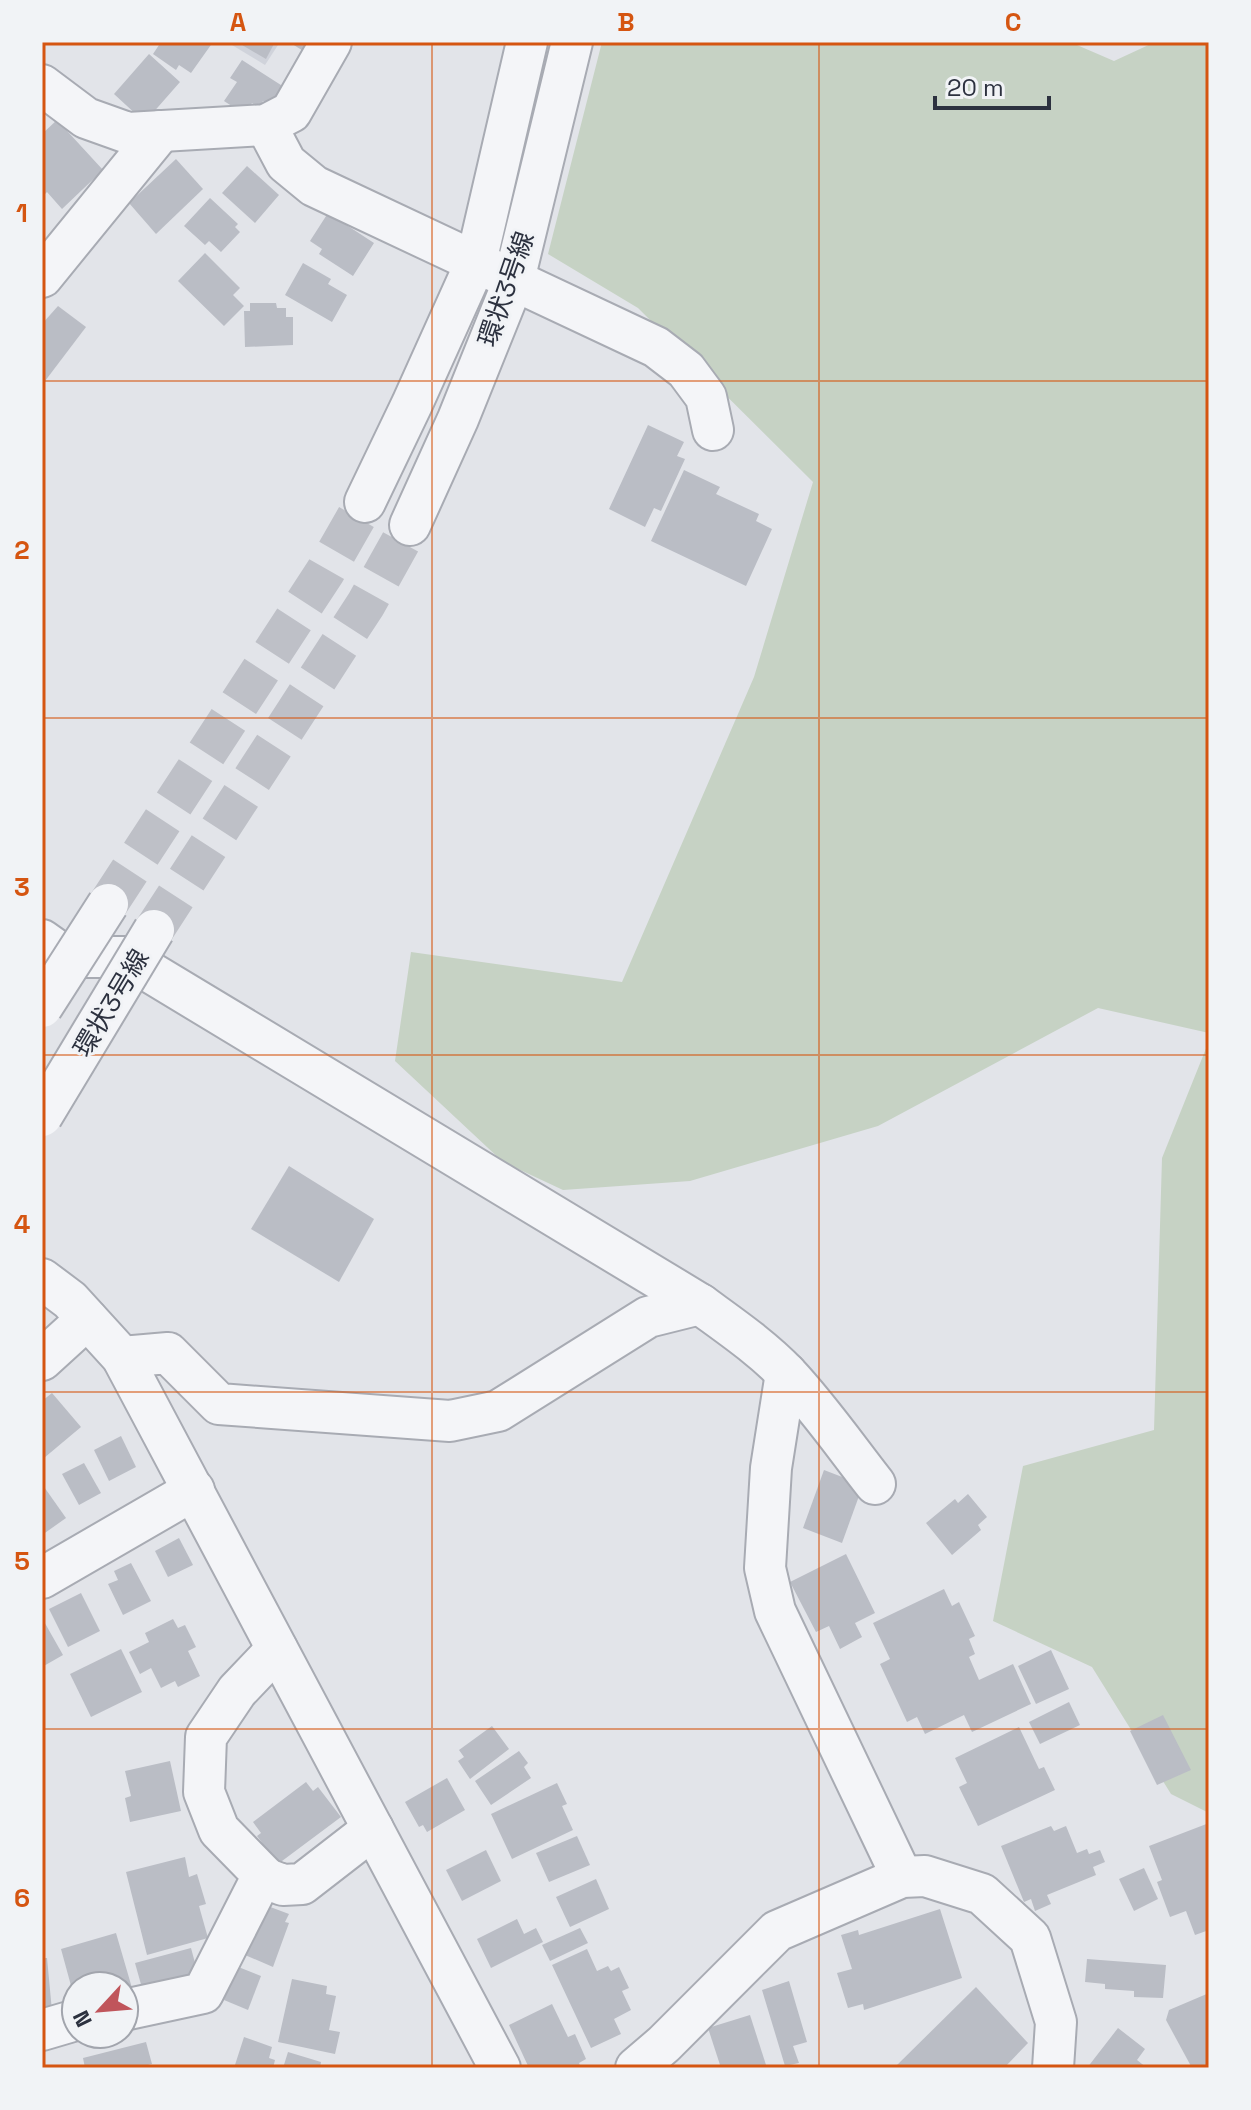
<svg xmlns="http://www.w3.org/2000/svg" width="1251" height="2110" font-family="'Space Grotesk','Noto Sans JP',sans-serif">
  <rect width="100%" height="100%" fill="#e2e4e9"/>
  <polygon fill="#d0d3db" points="227,42 280,42 265,65"/>
  <g fill="#c6d2c4">
    <polygon points="602,42 1070,42 1114,61 1155,42 1209,42 1209,1033 1098,1008 878,1126 690,1181 563,1190 503,1162 395,1061 411,952 622,982 754,677 813,482 638,308 548,254"/>
    <polygon points="1209,1041 1209,1813 1171,1794 1092,1667 993,1621 1023,1466 1154,1430 1162,1158"/>
  </g>
  <g fill="#babdc5">
    <polygon points="161,42 213,42 191,73 179,65 176,70 153,54"/>
    <polygon points="237,42 275,42 266,59"/>
    <polygon points="289,42 322,42 313,57"/>
    <polygon points="149,54 180,82 151,115 145,110 139,117 114,94"/>
    <polygon points="242,60 284,87 271,106 263,101 259,108 252,103 244,114 224,101 237,82 230,78"/>
    <polygon points="57,120 103,170 62,209 47,192 42,197 42,134"/>
    <polygon points="176,159 203,189 156,234 129,203"/>
    <polygon points="247,166 279,195 255,223 222,193"/>
    <polygon points="210,198 238,224 235,227 240,232 221,252 209,241 205,245 184,226"/>
    <polygon points="328,213 374,243 353,276 319,254 322,249 310,241"/>
    <polygon points="205,253 240,288 233,295 244,306 224,326 178,281"/>
    <polygon points="303,263 331,279 328,284 347,295 332,322 285,295"/>
    <polygon points="250,303 276,303 277,308 286,308 286,317 293,317 293,345 245,347 244,311 250,311"/>
    <polygon points="58,306 86,327 42,385 42,324"/>
    <polygon points="648,425 684,442 677,456 685,459 661,511 654,508 645,527 609,509"/>
    <polygon points="684,470 720,487 716,494 759,514 756,521 772,529 746,586 651,541"/>
    <polygon points="289,1166 374,1219 339,1282 251,1229"/>
    <polygon points="52,1393 81,1427 44,1458 42,1456 42,1401"/>
    <polygon points="121,1436 136,1467 109,1481 94,1450"/>
    <polygon points="84,1463 101,1493 79,1505 62,1474"/>
    <polygon points="824,1470 863,1485 842,1543 803,1528"/>
    <polygon points="42,1484 66,1518 42,1535"/>
    <polygon points="968,1494 987,1517 978,1525 981,1530 952,1555 926,1523 955,1499 958,1503"/>
    <polygon points="179,1538 193,1565 168,1577 155,1551"/>
    <polygon points="846,1554 875,1613 855,1623 862,1637 840,1649 829,1626 816,1632 790,1582"/>
    <polygon points="131,1563 151,1601 123,1615 108,1584 118,1580 114,1571"/>
    <polygon points="944,1589 952,1606 959,1602 975,1636 969,1639 975,1654 969,1657 979,1680 1013,1664 1031,1704 972,1732 964,1715 925,1734 917,1717 907,1722 880,1664 890,1659 873,1623"/>
    <polygon points="81,1593 100,1631 68,1647 49,1609"/>
    <polygon points="42,1618 63,1655 42,1667"/>
    <polygon points="173,1619 178,1628 185,1625 196,1647 188,1651 200,1676 178,1687 175,1681 161,1688 151,1668 140,1674 129,1652 149,1642 145,1633"/>
    <polygon points="121,1649 142,1692 91,1717 70,1674"/>
    <polygon points="1051,1650 1069,1689 1036,1704 1018,1666"/>
    <polygon points="1069,1702 1080,1725 1040,1744 1029,1722"/>
    <polygon points="1163,1715 1191,1770 1157,1785 1130,1731"/>
    <polygon points="492,1726 509,1749 470,1779 458,1761 464,1757 459,1750"/>
    <polygon points="1019,1727 1039,1769 1044,1767 1055,1790 978,1826 959,1787 967,1783 955,1758"/>
    <polygon points="519,1751 528,1763 524,1767 531,1778 491,1805 475,1781"/>
    <polygon points="170,1761 181,1811 130,1822 125,1798 131,1796 125,1771"/>
    <polygon points="447,1778 465,1810 427,1832 423,1825 419,1827 405,1802"/>
    <polygon points="306,1782 313,1791 318,1787 341,1817 278,1864 257,1836 261,1833 253,1822"/>
    <polygon points="557,1783 567,1804 562,1806 573,1830 512,1859 491,1814"/>
    <polygon points="1209,1823 1209,1930 1195,1935 1186,1911 1170,1917 1157,1882 1162,1880 1149,1846"/>
    <polygon points="1051,1826 1054,1831 1066,1826 1077,1853 1087,1849 1089,1854 1100,1850 1105,1862 1093,1867 1096,1875 1047,1895 1051,1904 1035,1911 1031,1899 1024,1902 1001,1846"/>
    <polygon points="577,1836 590,1865 549,1882 536,1853"/>
    <polygon points="486,1850 501,1881 462,1901 446,1870"/>
    <polygon points="185,1857 189,1877 197,1874 206,1904 199,1906 208,1938 147,1955 126,1872"/>
    <polygon points="1144,1868 1158,1899 1134,1911 1119,1879"/>
    <polygon points="596,1879 609,1909 570,1927 556,1897"/>
    <polygon points="265,1905 289,1914 285,1922 289,1923 273,1967 245,1955"/>
    <polygon points="940,1909 962,1978 864,2010 863,2004 848,2008 837,1973 852,1969 841,1935 858,1930 859,1935"/>
    <polygon points="517,1919 524,1934 536,1928 543,1942 491,1968 477,1939"/>
    <polygon points="580,1928 588,1943 550,1961 542,1945"/>
    <polygon points="116,1933 132,1988 124,1990 124,1986 76,1986 76,1992 73,1993 61,1949"/>
    <polygon points="191,1948 198,1974 142,1988 135,1963"/>
    <polygon points="587,1949 597,1971 608,1966 611,1971 619,1967 629,1988 622,1991 631,2010 614,2019 621,2034 591,2048 552,1965"/>
    <polygon points="42,1958 47,1958 52,2011 42,2012"/>
    <polygon points="1087,1959 1166,1965 1163,1998 1134,1997 1134,1991 1105,1989 1105,1984 1085,1982"/>
    <polygon points="236,1966 261,1976 248,2010 224,2000"/>
    <polygon points="292,1979 327,1986 326,1994 336,1996 329,2030 340,2032 335,2054 278,2042"/>
    <polygon points="789,1981 807,2042 793,2046 799,2063 785,2066 762,1990"/>
    <polygon points="976,1987 1028,2043 1004,2068 894,2068"/>
    <polygon points="1209,1993 1209,2068 1192,2068 1166,2020 1169,2010"/>
    <polygon points="552,2004 568,2037 575,2034 586,2059 579,2063 581,2068 529,2068 509,2025"/>
    <polygon points="750,2015 767,2068 721,2068 708,2028"/>
    <polygon points="1118,2028 1145,2049 1137,2060 1147,2068 1087,2068"/>
    <polygon points="244,2037 272,2047 269,2058 275,2060 273,2068 234,2068"/>
    <polygon points="146,2042 152,2064 144,2066 144,2068 85,2068 83,2058"/>
    <polygon points="288,2052 321,2062 320,2068 283,2068"/>
  </g>
  <g fill="none" stroke-linecap="round" stroke-linejoin="round">
    <g stroke="#bec0c7" stroke-width="40" stroke-dasharray="40 20" stroke-linecap="butt">
      <polyline points="108,904 325,572 365,502"/>
      <polyline points="154,930 366,604 410,525"/>
    </g>
    <g stroke="#a8abb3" stroke-width="44">
      <g id="minor">
        <polyline points="42,85 86,118 128,133 266,125 291,112 331,42"/>
        <polyline points="266,125 286,163 314,186 656,347 686,370 706,397 713,430"/>
        <polyline points="42,277 161,131"/>
        <polyline points="365,502 412,404 476,262 527,42"/>
        <polyline points="410,525 458,419 514,280 572,42"/>
        <path d="M42,940L66,957H125L700,1304C730,1326 761,1347 787,1374C819,1408 846,1447 875,1484"/>
        <polyline points="42,1279 70,1300 122,1357 500,2068"/>
        <polyline points="122,1357 168,1353 219,1404 450,1421 498,1411 648,1317 700,1304"/>
        <polyline points="42,1360 87,1319"/>
        <polyline points="786,1373 771,1468 765,1568 775,1611 902,1877"/>
        <polyline points="42,1578 194,1490"/>
        <polyline points="262,1877 283,1885 302,1884 373,1829"/>
        <polyline points="124,2010 203,1993 263,1875 219,1830 204,1792 206,1737 237,1691 277,1649"/>
        <polyline points="42,2030 76,2020"/>
        <polyline points="636,2068 664,2044 777,1931 902,1877 925,1876 982,1894 1030,1938 1056,2022 1053,2068"/>
      </g>
    </g>
    <use href="#minor" stroke="#f4f5f8" stroke-width="40"/>
    <g stroke="#a8abb3" stroke-width="44" stroke-linecap="butt">
      <g id="minor-bridge">
        <polyline points="42,1007 108,904"/>
        <polyline points="42,1116 154,930"/>
      </g>
    </g>
    <use href="#minor-bridge" stroke="#f4f5f8" stroke-width="40"/>
  </g>
  <path fill="none" stroke="#d55511" stroke-width="2" stroke-opacity="0.55" d="M432,42V2068M819,42V2068M42,381H1209M42,718H1209M42,1055H1209M42,1392H1209M42,1729H1209"/>
  <g text-anchor="middle" dominant-baseline="central" stroke-width="6" stroke-linejoin="round" paint-order="stroke">
    <g font-size="26" fill="#2c313f" stroke="#f1f3f6">
      <text transform="translate(506 289) rotate(-71)">環状3号線</text>
      <text transform="translate(111 1003) rotate(-59)">環状3号線</text>
    </g>
  </g>
  <rect width="1251" height="2110" fill="none" stroke="#f1f3f6" stroke-width="88"/>
  <g transform="translate(100 2010) rotate(244)"><circle r="38" fill="#f1f3f6" stroke="#a2a5ad" stroke-width="2"/>
  <path d="M0-6L14 30L0 20L-14 30Z" fill="#c0555b"/>
  <text y="-12" font-size="22" font-weight="bold" text-anchor="middle" fill="#2c313f">N</text>
  </g>
  <path d="M935 96v12h114v-12" fill="none" stroke="#2c313f" stroke-width="4"/>
  <text x="947" y="96" font-size="24" fill="#2c313f" stroke="#f1f3f6" stroke-width="6" paint-order="stroke">20 m</text>
  <rect x="44" y="44" width="1163" height="2022" fill="none" stroke="#d55511" stroke-width="3"/>
  <g font-size="26" text-anchor="middle" font-weight="bold" fill="#d55511">
    <text x="238" y="31">A</text>
    <text x="626" y="31">B</text>
    <text x="1013" y="31">C</text>
    <text x="22" y="222">1</text>
    <text x="22" y="559">2</text>
    <text x="22" y="896">3</text>
    <text x="22" y="1233">4</text>
    <text x="22" y="1570">5</text>
    <text x="22" y="1907">6</text>
  </g>
</svg>
